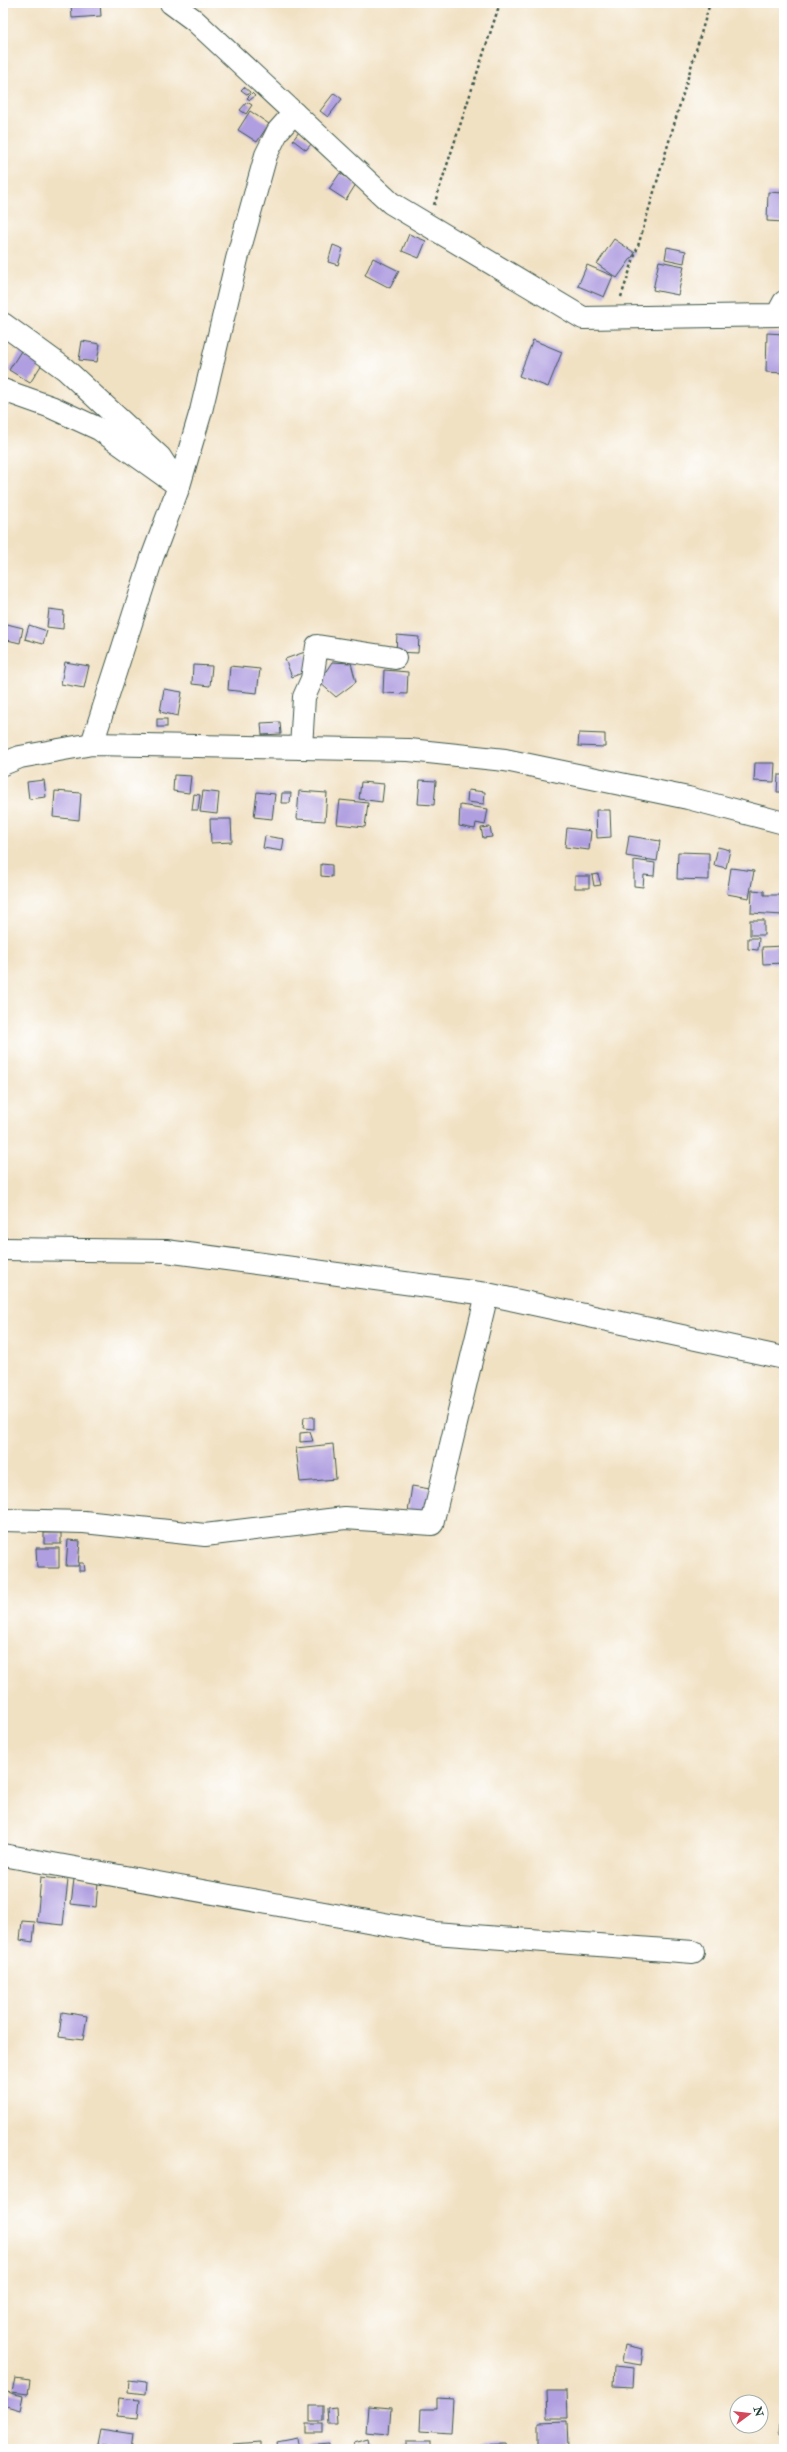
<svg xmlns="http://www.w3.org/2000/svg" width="787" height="2452" font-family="'IM FELL Double Pica',serif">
  <rect width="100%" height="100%" fill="#fff"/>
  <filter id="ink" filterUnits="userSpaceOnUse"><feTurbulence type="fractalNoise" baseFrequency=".025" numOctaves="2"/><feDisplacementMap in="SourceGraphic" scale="8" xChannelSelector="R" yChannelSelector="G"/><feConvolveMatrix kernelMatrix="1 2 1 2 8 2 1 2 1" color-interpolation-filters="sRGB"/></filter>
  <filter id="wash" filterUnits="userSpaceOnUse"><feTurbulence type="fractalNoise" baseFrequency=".012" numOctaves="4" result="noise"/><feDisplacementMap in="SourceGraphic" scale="16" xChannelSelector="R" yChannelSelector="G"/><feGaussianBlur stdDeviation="0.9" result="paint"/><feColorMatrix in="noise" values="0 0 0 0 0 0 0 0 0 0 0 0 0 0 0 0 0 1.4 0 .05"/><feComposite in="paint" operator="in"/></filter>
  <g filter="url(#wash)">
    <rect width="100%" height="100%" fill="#f1e1c3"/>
    <g id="blocks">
      <g fill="#b09fe0">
        <polygon points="71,3 100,3 101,16 72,18"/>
        <polygon points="244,87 250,92 248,95 241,90"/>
        <polygon points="252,93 255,96 250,100 247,98"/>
        <polygon points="334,93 342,99 328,117 320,111"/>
        <polygon points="247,102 252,105 246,114 240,110"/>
        <polygon points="250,111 269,124 257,142 238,130"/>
        <polygon points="299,132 312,143 306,150 293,140"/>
        <polygon points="340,173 356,184 346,200 329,189"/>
        <polygon points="768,192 784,193 784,222 767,221"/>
        <polygon points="409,234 426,241 419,258 402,251"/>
        <polygon points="614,239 635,253 617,278 597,264"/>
        <polygon points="333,245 343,249 338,265 328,262"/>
        <polygon points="667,247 686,251 684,263 665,259"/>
        <polygon points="373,258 399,271 390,288 365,275"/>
        <polygon points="659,261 684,266 678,295 653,290"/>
        <polygon points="587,265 613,276 604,297 578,286"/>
        <polygon points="767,333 784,334 784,373 766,372"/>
        <polygon points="533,340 562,352 548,387 519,376"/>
        <polygon points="82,341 100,344 97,362 79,360"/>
        <polygon points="21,351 42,364 30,383 9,370"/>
        <polygon points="49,609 64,611 63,629 47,627"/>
        <polygon points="3,623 23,628 20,643 3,639"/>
        <polygon points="29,625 47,631 43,644 25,639"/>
        <polygon points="397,635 419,637 418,653 396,652"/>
        <polygon points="305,652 312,669 292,677 285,659"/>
        <polygon points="65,662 89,666 84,688 61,684"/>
        <polygon points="332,662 351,663 356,682 336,697 319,682"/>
        <polygon points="193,665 212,666 210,686 192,684"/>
        <polygon points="230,666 260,669 257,693 228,690"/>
        <polygon points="384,670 408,672 407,694 383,693"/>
        <polygon points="164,689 182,692 178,716 160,712"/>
        <rect x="157" y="719" width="10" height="8"/>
        <polygon points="280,722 281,734 262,735 261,723"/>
        <polygon points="579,733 605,734 605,747 578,746"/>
        <polygon points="755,763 775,763 774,782 754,781"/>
        <polygon points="174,775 191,776 189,793 173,791"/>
        <polygon points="778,775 784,775 784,792 777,792"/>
        <polygon points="44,780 46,797 29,799 27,782"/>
        <polygon points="420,780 436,781 434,805 418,804"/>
        <polygon points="361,782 384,784 382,802 359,799"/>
        <polygon points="468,790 485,792 484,804 467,802"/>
        <polygon points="55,791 81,793 79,820 53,817"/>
        <polygon points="203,791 219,793 217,814 200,812"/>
        <polygon points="299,791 327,793 325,821 297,819"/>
        <polygon points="257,792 275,794 272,819 254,817"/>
        <polygon points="282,793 291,793 290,803 281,803"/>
        <polygon points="194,794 200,795 198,810 192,810"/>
        <polygon points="340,800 368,803 365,827 337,824"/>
        <polygon points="460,805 488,809 485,825 476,823 475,829 459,826"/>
        <polygon points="596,810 610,810 611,837 597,838"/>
        <polygon points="210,819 231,819 232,842 211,843"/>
        <polygon points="490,827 492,837 483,838 481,828"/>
        <polygon points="567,828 591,831 589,850 565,847"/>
        <polygon points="265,836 284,839 282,851 263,848"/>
        <polygon points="629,836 660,841 657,861 626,856"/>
        <polygon points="718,847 730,850 726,868 714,865"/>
        <polygon points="678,852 709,853 709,880 677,879"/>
        <polygon points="634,860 655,863 654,876 644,875 643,887 634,886"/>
        <polygon points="321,864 332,865 332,877 321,876"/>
        <polygon points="731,868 754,871 749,898 727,894"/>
        <polygon points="598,874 601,885 594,886 592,875"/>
        <rect x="575" y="876" width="14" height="12"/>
        <polygon points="752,890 764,891 764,895 784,895 783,915 751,913"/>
        <rect x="750" y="920" width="14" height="15"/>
        <polygon points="748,938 759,938 758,950 748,949"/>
        <polygon points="784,946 784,963 763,964 762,947"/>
        <polygon points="304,1417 314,1417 314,1429 303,1428"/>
        <polygon points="310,1432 313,1441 300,1442 300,1433"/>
        <polygon points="333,1444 336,1479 300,1482 296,1448"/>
        <polygon points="412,1486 430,1489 426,1515 408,1512"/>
        <rect x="44" y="1533" width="17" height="11"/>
        <polygon points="68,1540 80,1541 78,1566 66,1566"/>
        <polygon points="36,1548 59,1548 59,1568 37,1568"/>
        <polygon points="79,1563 84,1563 85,1571 79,1571"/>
        <polygon points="41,1877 68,1880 63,1925 37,1922"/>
        <polygon points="74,1879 98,1882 96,1907 71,1904"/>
        <polygon points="22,1921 35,1922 33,1942 20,1940"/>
        <polygon points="62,2012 87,2016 83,2040 59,2037"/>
        <polygon points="625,2345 643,2349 641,2365 622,2362"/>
        <polygon points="614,2366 634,2368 633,2387 613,2386"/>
        <polygon points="15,2378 30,2380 28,2394 12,2392"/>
        <polygon points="129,2380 146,2382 145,2394 128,2392"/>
        <polygon points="3,2391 23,2396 20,2410 3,2405"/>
        <polygon points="547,2391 567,2391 568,2418 548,2418"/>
        <polygon points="119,2398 140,2400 138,2418 117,2416"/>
        <polygon points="437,2398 453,2399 451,2433 420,2431 421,2409 437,2409"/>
        <rect x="310" y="2406" width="13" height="15"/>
        <polygon points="368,2406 391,2408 389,2434 366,2432"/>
        <polygon points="336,2407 337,2425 328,2425 327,2408"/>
        <polygon points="781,2418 784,2418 784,2434 780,2434"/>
        <polygon points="567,2421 568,2449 539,2449 539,2422"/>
        <rect x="306" y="2424" width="17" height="9"/>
        <polygon points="100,2429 133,2434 131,2449 97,2444"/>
        <polygon points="298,2438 300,2449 278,2449 277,2442"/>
        <polygon points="369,2439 371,2449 356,2449 354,2443"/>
        <polygon points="260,2442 260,2449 232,2449 232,2444"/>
        <rect x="406" y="2442" width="24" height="7"/>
        <polygon points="329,2443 329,2449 307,2449 306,2445"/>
        <polygon points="505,2444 506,2449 482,2449 482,2445"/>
      </g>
    </g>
  </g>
  <g filter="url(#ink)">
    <use href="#blocks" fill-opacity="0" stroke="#3e5649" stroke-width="1"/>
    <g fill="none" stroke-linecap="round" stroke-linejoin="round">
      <g stroke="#3e5649" stroke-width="24">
        <g id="minor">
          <polyline points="171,3 194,20 391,203 583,318 777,315 784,302"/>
          <polyline points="3,324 65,369 160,457 179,486 201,411 237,259 266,155 278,131 294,113"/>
          <polyline points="3,390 51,407 99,429 179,486 152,558 92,744"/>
          <polyline points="301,748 304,697 312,679 317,646 395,658"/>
          <polyline points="3,764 20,757 92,744 409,750 505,760 688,798 784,823"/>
          <polyline points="3,1249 166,1251 487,1294 784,1358"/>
          <polyline points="3,1520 84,1522 205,1535 345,1518 432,1524 487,1294"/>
        </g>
      </g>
      <g stroke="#3e5649" stroke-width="24">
        <polyline id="tertiary" points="3,1855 434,1933 693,1952"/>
      </g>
      <g stroke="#3e5649" stroke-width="2.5" stroke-dasharray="3 3" stroke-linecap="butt">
        <polyline points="434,205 500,3"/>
        <polyline points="621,297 638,246 710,3"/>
      </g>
      <use href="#minor" stroke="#fff" stroke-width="22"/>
      <use href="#tertiary" stroke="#fff" stroke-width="22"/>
    </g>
  </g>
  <rect width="787" height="2452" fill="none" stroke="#fff" stroke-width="16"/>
  <g transform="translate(749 2414) rotate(75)"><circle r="19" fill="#ffffff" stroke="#a5b1ae"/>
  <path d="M0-3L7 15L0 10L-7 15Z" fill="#d1495b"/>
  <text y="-6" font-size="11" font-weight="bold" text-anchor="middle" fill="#1f3d34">N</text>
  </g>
</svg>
